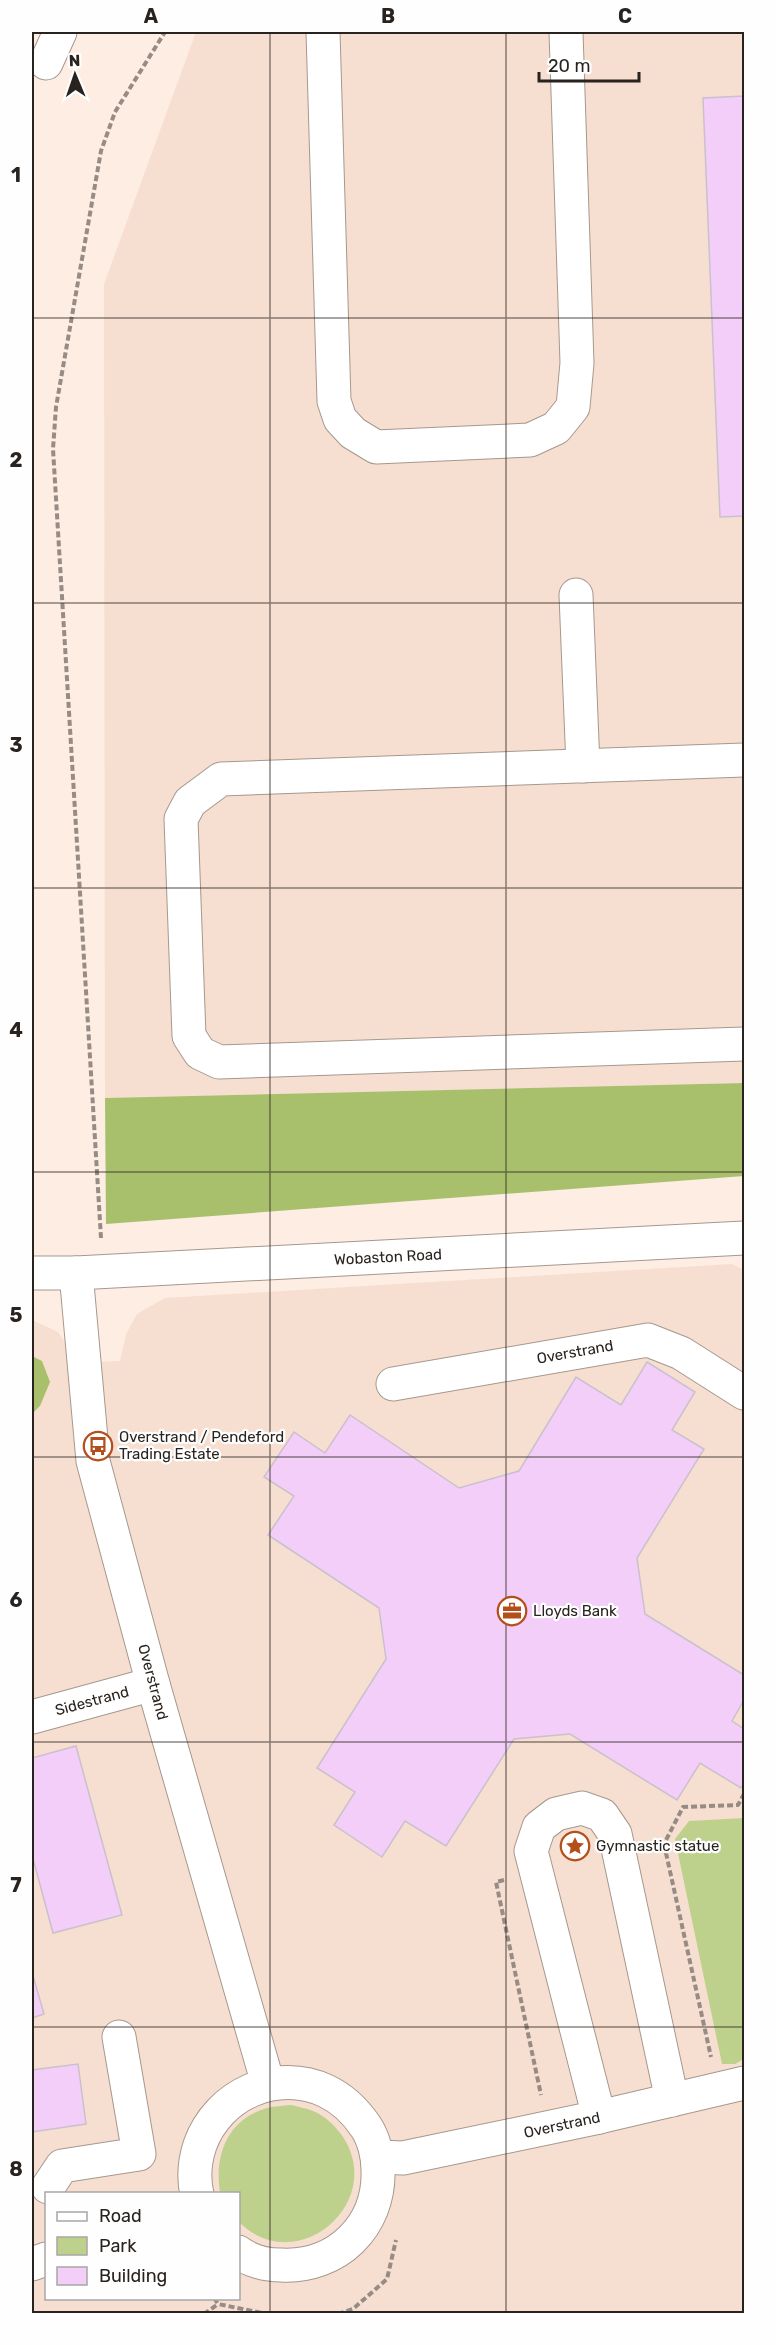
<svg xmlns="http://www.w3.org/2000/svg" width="776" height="2345" font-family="Rubik,sans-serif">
  <rect width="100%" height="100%" fill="#fdede3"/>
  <g fill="#f6dfd0" fill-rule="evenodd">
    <polygon points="196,32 744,32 744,1083 105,1098 104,284"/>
    <path d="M732,1264L744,1270V2313H32V1414L40,1406L42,1361L32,1356V1320L58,1332L66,1344L71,1363L120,1361L126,1334L137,1314L165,1298ZM46,2194H238V2298H46Z"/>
  </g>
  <g fill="#bdd18d">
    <polygon points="744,1818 744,2059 735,2064 722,2064 675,1839 689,1821"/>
    <path d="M291,2105C298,2107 306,2108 313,2111C325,2116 334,2125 341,2134C389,2201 297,2280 239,2222L238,2194L220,2193C214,2156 227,2119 267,2108C275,2106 283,2106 291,2105Z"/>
  </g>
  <g fill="#a8c06c">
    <polygon points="744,1083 744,1176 106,1224 105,1098"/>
    <polygon points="32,1356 42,1361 50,1382 40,1406 32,1414"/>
  </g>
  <g fill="#f2cef8" stroke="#cbc0cd" stroke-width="1.5">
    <polygon points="744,96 744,516 720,517 703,98"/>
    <polygon points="647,1362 695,1392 672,1430 704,1449 637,1558 645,1614 744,1675 744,1700 732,1721 744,1729 744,1783 741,1788 700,1763 677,1800 570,1734 514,1739 446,1846 405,1821 382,1857 334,1825 355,1792 317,1768 386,1659 379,1608 268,1535 294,1496 264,1477 294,1432 325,1453 350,1415 459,1488 519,1471 576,1377 621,1405"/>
    <polygon points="76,1746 122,1915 53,1933 32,1855 32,1758"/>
    <polygon points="32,1972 44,2014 32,2018"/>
    <polygon points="78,2064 86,2124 32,2132 32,2070"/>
  </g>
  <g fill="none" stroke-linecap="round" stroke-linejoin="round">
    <g stroke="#a6988e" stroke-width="35">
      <g id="minor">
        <polyline points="323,32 334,401 340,419 353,433 376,447 530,440 556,428 573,407 577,363 566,32"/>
        <polyline points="46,63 60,32"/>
        <polyline points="576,595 583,766"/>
        <polyline points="744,760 221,779 190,802 181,819 189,1036 200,1053 219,1062 744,1044"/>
        <polyline points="32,1273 76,1273 744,1238"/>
        <polyline points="76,1273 93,1461 153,1684 268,2084"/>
        <polyline points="393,1384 648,1340 681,1353 744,1393"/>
        <polyline points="32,1717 153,1684"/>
        <polyline points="599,2117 531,1851 539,1827 556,1814 582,1808 602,1815 615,1834 672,2100"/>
        <polyline points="378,2157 403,2158 599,2117 744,2083"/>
        <polyline points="48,2187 62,2166 139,2154 119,2037"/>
        <path d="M197,2194C193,2177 195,2160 200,2145C218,2094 277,2068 326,2091C343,2099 356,2112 366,2127C374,2139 378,2156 378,2170C380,2226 337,2268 281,2265C267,2265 250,2261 238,2252"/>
        <polyline points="32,2264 46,2259"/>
      </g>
    </g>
    <g stroke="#978c85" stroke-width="4" stroke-dasharray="6 3" stroke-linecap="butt">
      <polyline points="101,1238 53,449 56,407 101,151 115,112 165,32"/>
      <polyline points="664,1844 711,2057"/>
      <polyline points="651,1847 664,1844 683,1807 738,1805 744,1794"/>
      <polyline points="504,1880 496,1882 541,2095"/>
      <polyline points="214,2298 218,2304 267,2314"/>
      <polyline points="204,2314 218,2304"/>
      <polyline points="338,2314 353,2309 387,2279 396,2240"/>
    </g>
    <use href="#minor" stroke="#fff" stroke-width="33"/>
  </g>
  <path fill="none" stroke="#29231f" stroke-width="1.5" stroke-opacity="0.55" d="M270,32V2314M506,32V2314M32,318H744M32,603H744M32,888H744M32,1172H744M32,1457H744M32,1742H744M32,2027H744"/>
  <defs>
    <g id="bus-ring" transform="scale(1.5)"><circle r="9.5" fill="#fefefe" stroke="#b34f1b" stroke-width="1.5"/><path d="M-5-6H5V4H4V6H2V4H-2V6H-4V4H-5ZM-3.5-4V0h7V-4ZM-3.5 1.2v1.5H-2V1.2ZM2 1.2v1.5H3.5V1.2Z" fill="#b34f1b"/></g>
    <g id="office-ring" transform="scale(1.5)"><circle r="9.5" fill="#fefefe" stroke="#b34f1b" stroke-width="1.5"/><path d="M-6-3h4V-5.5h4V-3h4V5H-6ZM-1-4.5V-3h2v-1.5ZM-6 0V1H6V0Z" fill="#b34f1b"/></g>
    <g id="sight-ring" transform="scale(1.5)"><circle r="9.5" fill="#fefefe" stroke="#b34f1b" stroke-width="1.5"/><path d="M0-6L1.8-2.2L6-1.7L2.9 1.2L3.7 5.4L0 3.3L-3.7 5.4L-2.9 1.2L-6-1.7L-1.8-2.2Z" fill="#b34f1b"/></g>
  </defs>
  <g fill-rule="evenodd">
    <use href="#bus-ring" x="98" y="1446"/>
    <use href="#office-ring" x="512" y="1611"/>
    <use href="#sight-ring" x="575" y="1846"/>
  </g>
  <g text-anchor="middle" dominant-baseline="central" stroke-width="4.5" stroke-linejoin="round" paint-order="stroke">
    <g font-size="15" fill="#29231f" stroke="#fefefe">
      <text transform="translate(388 1257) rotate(-3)">Wobaston Road</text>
      <text transform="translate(575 1352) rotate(-10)">Overstrand</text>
      <text transform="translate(153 1682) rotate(75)">Overstrand</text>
      <text transform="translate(92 1701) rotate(-15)">Sidestrand</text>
      <text transform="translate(562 2125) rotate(-12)">Overstrand</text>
    </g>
    <g font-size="15" fill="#29231f" stroke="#fefefe" text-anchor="start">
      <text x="119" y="1437">Overstrand / Pendeford<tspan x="119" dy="17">Trading Estate</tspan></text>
      <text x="533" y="1611">Lloyds Bank</text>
      <text x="596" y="1846">Gymnastic statue</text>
    </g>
  </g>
  <rect width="776" height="2345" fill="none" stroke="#fefefe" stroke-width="66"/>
  <rect x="45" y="2192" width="195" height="108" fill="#fefefe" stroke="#a9a6a5" stroke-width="1.5"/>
  <rect x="57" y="2212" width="30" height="9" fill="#ffffff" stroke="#a9a6a5" stroke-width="1.5"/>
  <text x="99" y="2222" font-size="18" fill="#29231f">Road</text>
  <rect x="57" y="2237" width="30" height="18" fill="#bdd18d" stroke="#a9a6a5" stroke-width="1.5"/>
  <text x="99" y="2252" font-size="18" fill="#29231f">Park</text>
  <rect x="57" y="2267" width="30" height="18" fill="#f2cef8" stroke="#a9a6a5" stroke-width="1.5"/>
  <text x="99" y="2282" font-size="18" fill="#29231f">Building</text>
  <g transform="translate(75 75) rotate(358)" stroke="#fefefe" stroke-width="4.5" paint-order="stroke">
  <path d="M0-4.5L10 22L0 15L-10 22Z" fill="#29231f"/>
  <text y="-9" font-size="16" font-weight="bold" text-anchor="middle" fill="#29231f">N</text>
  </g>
  <path d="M539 72v9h100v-9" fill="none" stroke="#29231f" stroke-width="3"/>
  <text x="548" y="72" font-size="18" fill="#29231f" stroke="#fefefe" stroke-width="4.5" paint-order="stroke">20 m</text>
  <rect x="33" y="33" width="710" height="2279" fill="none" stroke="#29231f" stroke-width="2"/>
  <g font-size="20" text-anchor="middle" font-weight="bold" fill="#29231f">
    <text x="151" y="23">A</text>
    <text x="388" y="23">B</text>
    <text x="625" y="23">C</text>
    <text x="16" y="182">1</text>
    <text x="16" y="467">2</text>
    <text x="16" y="752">3</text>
    <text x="16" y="1037">4</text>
    <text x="16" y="1322">5</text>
    <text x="16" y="1607">6</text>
    <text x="16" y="1892">7</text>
    <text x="16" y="2176">8</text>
  </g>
</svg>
